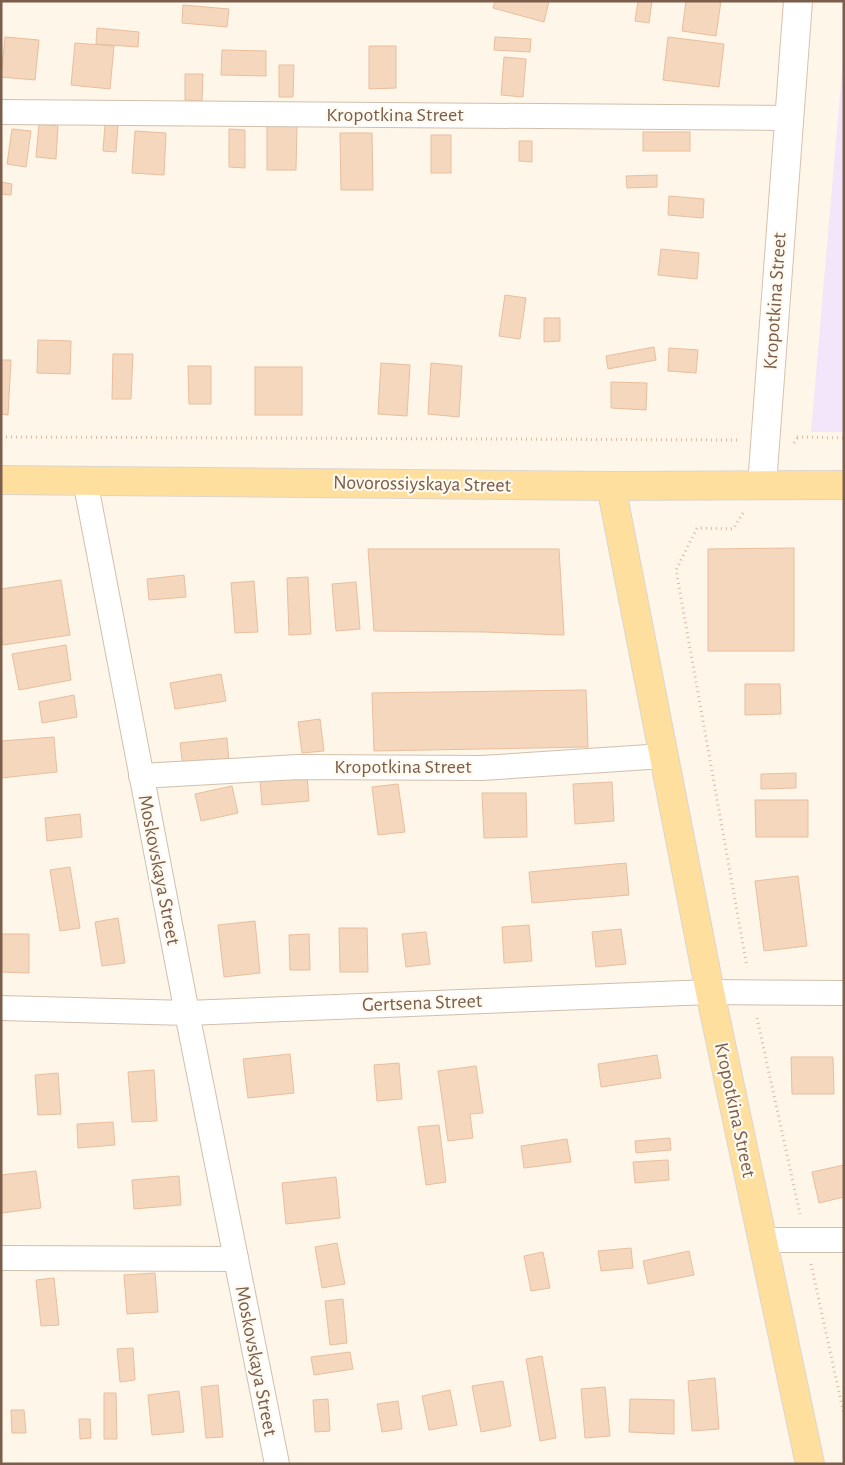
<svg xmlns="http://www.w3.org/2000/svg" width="845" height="1465" font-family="'Alegreya Sans',sans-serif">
  <rect width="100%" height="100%" fill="#fef6e8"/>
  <polygon fill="#f3e5fa" points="844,48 844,432 811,432"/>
  <g fill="#f5d7be" stroke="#e9be9d">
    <polygon points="495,1 549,1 544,22 493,8"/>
    <polygon points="638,1 652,1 649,23 635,21"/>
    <polygon points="686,1 721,1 716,36 682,31"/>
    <polygon points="183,5 229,9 227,27 182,23"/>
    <polygon points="97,28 139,32 138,47 96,44"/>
    <polygon points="5,37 39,40 35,80 1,77"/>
    <polygon points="495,37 531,39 530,52 494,50"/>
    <polygon points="668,37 724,44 719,87 663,80"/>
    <polygon points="75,43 114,46 110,89 71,85"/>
    <polygon points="369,46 396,46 396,88 369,89"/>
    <polygon points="222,50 266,51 266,76 221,75"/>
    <polygon points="504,57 526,59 523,97 501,95"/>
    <polygon points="279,65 294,65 293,97 279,97"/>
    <polygon points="185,74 203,74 202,101 185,100"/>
    <polygon points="39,124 58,126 56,159 36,157"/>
    <polygon points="105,124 118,125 116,152 103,151"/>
    <polygon points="267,126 297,126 296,170 267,170"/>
    <polygon points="12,129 31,131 26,167 7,164"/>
    <polygon points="229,129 245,130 245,168 229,167"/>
    <polygon points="135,131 166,133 164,175 132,173"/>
    <rect x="643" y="132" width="47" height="19"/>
    <polygon points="340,133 372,133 373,190 341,190"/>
    <rect x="431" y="135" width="20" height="38"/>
    <polygon points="519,141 532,141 532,162 519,161"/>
    <polygon points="657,175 657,187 627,188 626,176"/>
    <polygon points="1,182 12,184 11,195 1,194"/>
    <polygon points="669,196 704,199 703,218 668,215"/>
    <polygon points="661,249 699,253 697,279 658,275"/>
    <polygon points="505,295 526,298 520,339 499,336"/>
    <polygon points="544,318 560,318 560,341 544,342"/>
    <polygon points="38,340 71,341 70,374 37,373"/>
    <polygon points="654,347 656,360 608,369 606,356"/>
    <polygon points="669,348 698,350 696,373 668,371"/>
    <polygon points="113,354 133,354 131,399 112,399"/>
    <polygon points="1,360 11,360 8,415 1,414"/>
    <polygon points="381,363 410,365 407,416 378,414"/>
    <polygon points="431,363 462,366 459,417 428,414"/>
    <polygon points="188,366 211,366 211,404 189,404"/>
    <rect x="255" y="367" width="47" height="48"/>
    <polygon points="611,382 647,383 646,410 611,408"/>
    <polygon points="794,548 794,651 708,651 708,549"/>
    <polygon points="368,549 559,549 564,635 484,632 374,631"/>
    <polygon points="184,575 186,597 149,600 147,579"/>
    <polygon points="308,577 311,634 289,635 287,578"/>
    <polygon points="61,580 70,635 3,645 1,634 1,589"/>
    <polygon points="254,581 258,632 235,633 231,583"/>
    <polygon points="356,582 360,629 336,631 332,584"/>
    <polygon points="66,645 71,680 19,690 12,654"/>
    <polygon points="221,674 226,701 175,709 170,683"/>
    <polygon points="745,684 780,684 781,714 745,715"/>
    <polygon points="586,690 588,747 374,751 372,693"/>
    <polygon points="74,695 77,717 42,723 39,702"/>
    <polygon points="320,719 324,751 302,753 298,722"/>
    <polygon points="54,737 57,772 1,778 1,741"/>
    <polygon points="227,738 229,762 183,767 180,743"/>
    <polygon points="796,773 796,788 761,789 761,774"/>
    <polygon points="307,776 309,801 262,805 260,780"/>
    <polygon points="612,782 614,821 575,824 573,784"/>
    <polygon points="398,784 405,832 378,835 372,787"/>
    <polygon points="232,786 238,813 201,821 195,794"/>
    <polygon points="482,793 526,793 527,837 484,838"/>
    <polygon points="755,800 808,800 808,837 756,837"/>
    <polygon points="80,814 82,837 47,841 45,818"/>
    <polygon points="626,863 629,895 532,903 529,872"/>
    <polygon points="70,867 80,928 60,931 50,870"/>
    <polygon points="798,876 807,946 764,951 755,881"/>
    <polygon points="118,918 125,963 102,966 95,922"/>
    <polygon points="255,921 260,973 224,977 218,925"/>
    <polygon points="529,925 532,961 504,963 502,927"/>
    <polygon points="339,928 367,928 368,972 340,972"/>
    <polygon points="621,929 626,964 596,967 592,932"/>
    <polygon points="426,932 430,964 406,967 402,934"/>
    <polygon points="1,934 29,934 29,973 1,972"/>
    <polygon points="309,934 310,970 290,970 289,935"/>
    <polygon points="290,1054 294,1093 248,1098 243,1059"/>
    <polygon points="657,1055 661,1078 601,1087 598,1064"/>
    <polygon points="791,1057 833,1057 834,1094 792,1094"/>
    <polygon points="399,1063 402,1099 377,1101 374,1065"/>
    <polygon points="476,1066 483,1113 470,1114 473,1138 448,1141 438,1071"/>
    <polygon points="154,1070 157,1121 132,1122 128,1072"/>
    <polygon points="58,1073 61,1114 38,1115 35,1075"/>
    <polygon points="113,1122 115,1145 78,1148 77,1124"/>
    <polygon points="439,1125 446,1182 426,1185 418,1127"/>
    <polygon points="670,1138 671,1150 636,1153 635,1141"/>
    <polygon points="567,1139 571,1162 524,1168 521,1146"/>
    <polygon points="668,1160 669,1180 635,1183 633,1162"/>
    <polygon points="844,1165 844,1197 819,1203 812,1172"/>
    <polygon points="36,1171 41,1208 1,1213 1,1175"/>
    <polygon points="179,1176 181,1205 134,1209 132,1180"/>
    <polygon points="336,1177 340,1218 286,1224 282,1183"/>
    <polygon points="337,1243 345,1284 322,1288 315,1247"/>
    <polygon points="631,1248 633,1268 601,1271 598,1251"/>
    <polygon points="689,1251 694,1275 648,1284 643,1261"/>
    <polygon points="543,1252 550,1288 531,1291 524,1256"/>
    <polygon points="155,1273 158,1312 127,1314 124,1275"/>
    <polygon points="54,1278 59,1325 41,1326 36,1280"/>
    <polygon points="343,1299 347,1343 330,1345 325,1301"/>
    <polygon points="133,1348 135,1380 120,1382 117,1349"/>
    <polygon points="350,1352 353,1369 314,1375 311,1357"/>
    <polygon points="542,1356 556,1438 540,1441 526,1359"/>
    <polygon points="715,1378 719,1429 692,1431 688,1381"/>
    <polygon points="503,1381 511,1426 481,1432 472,1386"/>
    <polygon points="218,1385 223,1437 206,1438 201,1387"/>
    <polygon points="605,1387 610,1436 585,1438 581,1389"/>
    <polygon points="450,1390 457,1425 429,1430 422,1396"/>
    <polygon points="179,1391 184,1432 152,1435 148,1395"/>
    <polygon points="104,1393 116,1393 117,1439 104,1439"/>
    <polygon points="328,1399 330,1431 315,1432 313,1400"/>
    <polygon points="630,1399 674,1400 674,1434 629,1432"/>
    <polygon points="398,1401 402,1429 382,1432 377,1404"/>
    <polygon points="11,1410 24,1410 26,1433 12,1433"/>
    <polygon points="79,1419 90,1419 91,1438 80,1439"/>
  </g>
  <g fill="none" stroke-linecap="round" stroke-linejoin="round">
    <g stroke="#d1bfac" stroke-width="26">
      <g id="minor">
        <polyline points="1,112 788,118"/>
        <polyline points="85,480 187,1013 277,1464"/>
        <polyline points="141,776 298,767 482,768 664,756"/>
        <polyline points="1,1008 187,1013 710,992 844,993"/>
        <polyline points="762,1240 844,1240"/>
        <polyline points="1,1258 236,1259"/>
      </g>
    </g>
    <g stroke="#d7c1ac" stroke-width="30">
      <polyline id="secondary" points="762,485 798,1"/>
    </g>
    <g stroke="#dcd5d0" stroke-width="30">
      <g id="primary">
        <polyline points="1,480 611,486 844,485"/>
        <polyline points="611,486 710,992 810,1464"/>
      </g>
    </g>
    <g stroke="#dbbaa0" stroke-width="3" stroke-dasharray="1 4" stroke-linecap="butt">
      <polyline points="1,437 738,440"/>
      <polyline points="797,437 844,438"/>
      <polyline points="794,443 798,437"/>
      <polyline points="743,513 733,529 697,528 676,570 747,967"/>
      <polyline points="757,1018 800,1214"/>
      <polyline points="811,1264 844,1415"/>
    </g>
    <use href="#minor" stroke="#fff" stroke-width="24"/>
    <use href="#secondary" stroke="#fff" stroke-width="28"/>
    <use href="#primary" stroke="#ffdf9e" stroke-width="28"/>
  </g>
  <g text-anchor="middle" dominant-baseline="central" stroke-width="4.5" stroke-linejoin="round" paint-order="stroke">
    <g font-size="20" fill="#7a5d4a" stroke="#fffaf0">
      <text x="395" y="115">Kropotkina Street</text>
      <text transform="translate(775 301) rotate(-86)">Kropotkina Street</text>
      <text transform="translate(422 484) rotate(1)">Novorossiyskaya Street</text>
      <text x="403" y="767">Kropotkina Street</text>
      <text transform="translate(159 870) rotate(79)">Moskovskaya Street</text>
      <text transform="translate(422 1003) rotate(-2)">Gertsena Street</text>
      <text transform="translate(735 1110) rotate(78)">Kropotkina Street</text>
      <text transform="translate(256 1361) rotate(79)">Moskovskaya Street</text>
    </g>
  </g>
  <rect width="845" height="1465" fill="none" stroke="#7a5d4a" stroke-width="5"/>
</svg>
